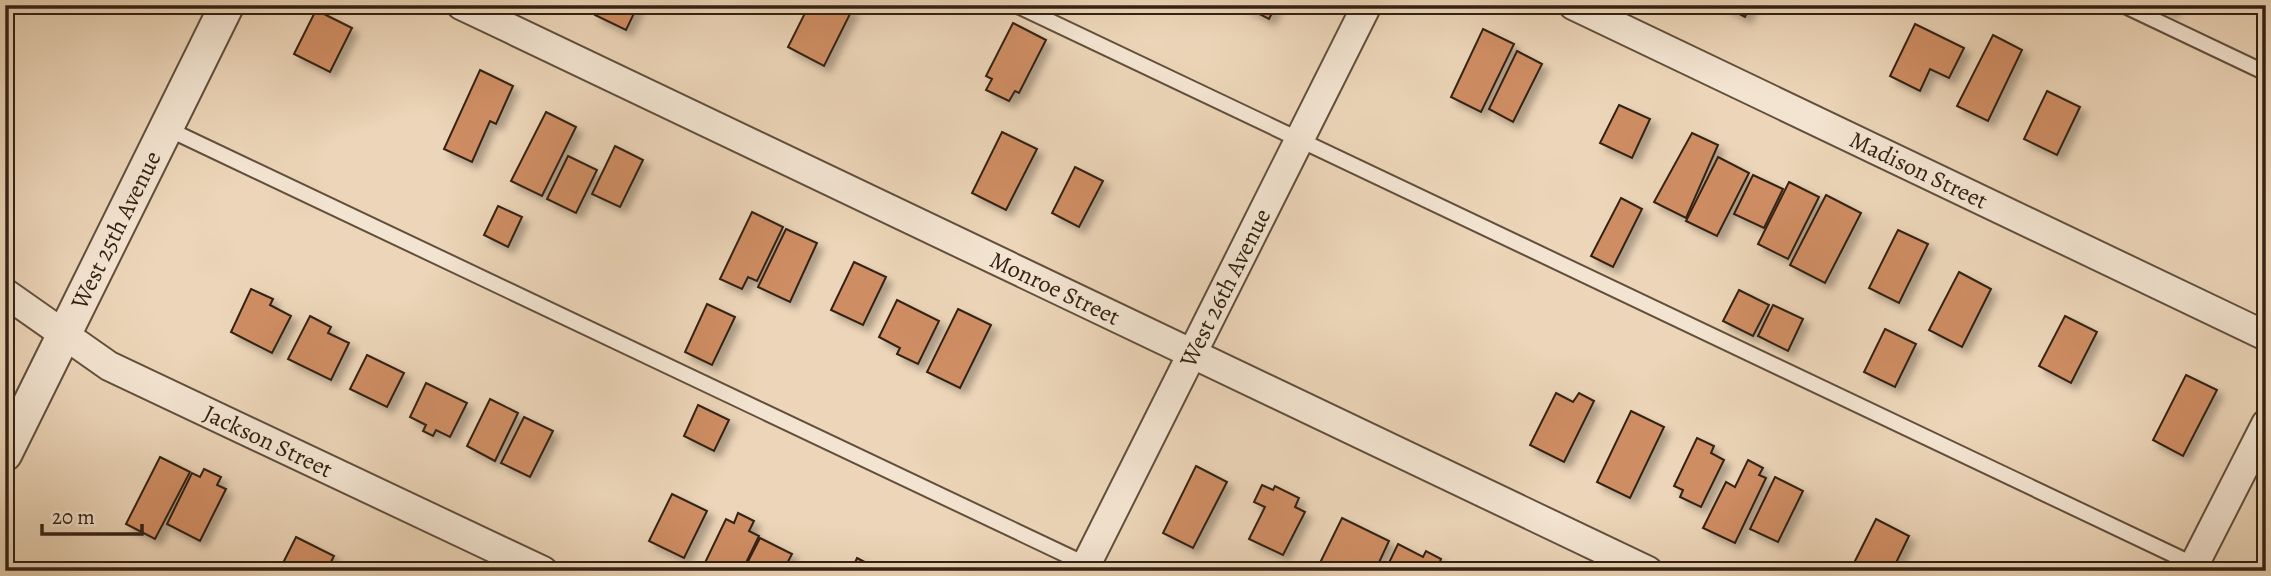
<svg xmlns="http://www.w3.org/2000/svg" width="2271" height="576" font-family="Alegreya,serif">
  <defs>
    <filter id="shadow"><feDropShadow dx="6" dy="6" stdDeviation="3.5" flood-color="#0004"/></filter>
  </defs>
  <rect width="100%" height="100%" fill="#ecd5b8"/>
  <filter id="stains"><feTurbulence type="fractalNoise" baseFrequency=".00286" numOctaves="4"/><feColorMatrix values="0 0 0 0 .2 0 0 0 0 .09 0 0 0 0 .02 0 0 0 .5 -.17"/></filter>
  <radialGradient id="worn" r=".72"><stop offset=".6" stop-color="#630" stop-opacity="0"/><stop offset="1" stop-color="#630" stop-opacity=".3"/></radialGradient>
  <g fill="#cf8d64" stroke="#332213" stroke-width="2" filter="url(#shadow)">
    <polygon points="600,5 638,5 626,30 595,15"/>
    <polygon points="809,5 853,8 824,66 788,47"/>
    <polygon points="1242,5 1276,5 1269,19"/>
    <polygon points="1722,5 1751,5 1745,17"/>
    <polygon points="2159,5 2174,5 2171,12"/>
    <polygon points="316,10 352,28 330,72 294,54"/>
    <polygon points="1013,23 1046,40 1019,93 1015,91 1009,101 986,90 992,79 986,76"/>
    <polygon points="1915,24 1964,48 1949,78 1930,69 1920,91 1890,76"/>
    <polygon points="1483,29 1514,44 1481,112 1451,97"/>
    <polygon points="1993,35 2022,50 1988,121 1957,106"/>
    <polygon points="1517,51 1542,64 1513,122 1489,109"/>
    <polygon points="480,70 513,86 496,124 490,121 472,162 444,149"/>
    <polygon points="2047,91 2080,107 2057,155 2024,139"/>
    <polygon points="1619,105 1650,119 1632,158 1600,143"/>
    <polygon points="546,112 576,127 542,196 511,181"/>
    <polygon points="1002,132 1037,149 1006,210 972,193"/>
    <polygon points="1692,133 1718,145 1686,218 1654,202"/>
    <polygon points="615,146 643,160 620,207 592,194"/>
    <polygon points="568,156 597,170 576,213 547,199"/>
    <polygon points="1718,157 1749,173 1717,236 1686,221"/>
    <polygon points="1075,167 1103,181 1079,227 1052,213"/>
    <polygon points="1753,175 1783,189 1764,228 1734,214"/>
    <polygon points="1789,182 1819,197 1788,259 1758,244"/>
    <polygon points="1826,195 1861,213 1825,283 1790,265"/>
    <polygon points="1621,198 1642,209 1613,267 1591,256"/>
    <polygon points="498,206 522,217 508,247 484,235"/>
    <polygon points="752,212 783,227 757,281 748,277 742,289 720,279"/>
    <polygon points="786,229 817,243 790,302 758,287"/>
    <polygon points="1898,230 1928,244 1899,303 1869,288"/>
    <polygon points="854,262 886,277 863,325 831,310"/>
    <polygon points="1959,272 1991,289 1962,347 1929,330"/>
    <polygon points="251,289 273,299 270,305 291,316 272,353 231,332"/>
    <polygon points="1739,290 1769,305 1753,336 1723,321"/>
    <polygon points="897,300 939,321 918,364 897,354 900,348 879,337"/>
    <polygon points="707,304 735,317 712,365 685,352"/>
    <polygon points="1773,305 1803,319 1788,351 1758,336"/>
    <polygon points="958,309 991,325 960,388 927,372"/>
    <polygon points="310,316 331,327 328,333 349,343 331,380 288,359"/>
    <polygon points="2065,316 2097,332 2071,383 2039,366"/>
    <polygon points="1885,329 1916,344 1895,387 1864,372"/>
    <polygon points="367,355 404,373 387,407 350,389"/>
    <polygon points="2186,375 2217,390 2183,456 2153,440"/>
    <polygon points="426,383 467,403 450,437 436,430 433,436 423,431 426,425 410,417"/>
    <polygon points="1556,393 1573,402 1579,393 1594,401 1564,462 1530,445"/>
    <polygon points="490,399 518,413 495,461 467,446"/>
    <polygon points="698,405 729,420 714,451 684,436"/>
    <polygon points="1631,411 1664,427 1630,498 1597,482"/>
    <polygon points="524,417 553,431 530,477 501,463"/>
    <polygon points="1697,438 1714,446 1711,453 1724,460 1701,507 1680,497 1683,490 1674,486"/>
    <polygon points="160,457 190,472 155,539 126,524"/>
    <polygon points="1748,460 1763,468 1759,475 1766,478 1735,543 1703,528 1726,482 1735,487"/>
    <polygon points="1196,466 1227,482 1193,548 1163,533"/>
    <polygon points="204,469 221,477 217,485 226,489 200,541 167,524 192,473 200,477"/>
    <polygon points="1775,477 1803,491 1778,542 1750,529"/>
    <polygon points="1262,485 1273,490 1275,486 1299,498 1295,507 1305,512 1283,555 1249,539 1265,507 1254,502"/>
    <polygon points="672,494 707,511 684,558 649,541"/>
    <polygon points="738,513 754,521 749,531 759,536 742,571 701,571 726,519 734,523"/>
    <polygon points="1342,518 1389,541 1375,571 1316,571"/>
    <polygon points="1876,519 1909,536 1892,571 1850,571"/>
    <polygon points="296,537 334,556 331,562 345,571 279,571"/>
    <polygon points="760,538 792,554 783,571 743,571"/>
    <polygon points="1398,544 1423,557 1426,551 1441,559 1439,564 1450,571 1385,571"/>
    <polygon points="857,558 882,571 851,571"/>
  </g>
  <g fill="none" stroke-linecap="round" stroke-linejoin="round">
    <g stroke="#614f3c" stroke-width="18">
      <g id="service">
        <polyline points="1016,5 2199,567"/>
        <polyline points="2123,5 2266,73"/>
        <polyline points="166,128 1100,571"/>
      </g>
    </g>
    <g stroke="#614f3c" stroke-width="32">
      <g id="minor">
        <path id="s1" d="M461,5L1648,571"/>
        <path id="s2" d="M1573,5L2266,336"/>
        <path id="s3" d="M5,293L109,366L543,571"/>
        <path id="s4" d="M1083,571L1367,5"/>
        <polyline points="2191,571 2266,424"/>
      </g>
    </g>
    <g stroke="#614f3c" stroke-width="37">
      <g id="tertiary">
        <path id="s5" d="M5,454L227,5"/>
      </g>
    </g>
    <use href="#service" stroke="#f3e4d1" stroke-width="14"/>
    <use href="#minor" stroke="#f3e4d1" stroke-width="28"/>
    <use href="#tertiary" stroke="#f3e4d1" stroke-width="33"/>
  </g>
  <g text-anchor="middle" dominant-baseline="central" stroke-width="6" stroke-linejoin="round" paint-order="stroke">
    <g font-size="24" fill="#332213" stroke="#f3e4d1">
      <text stroke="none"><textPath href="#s2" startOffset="383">Madison Street</textPath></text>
      <text stroke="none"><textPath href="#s5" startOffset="250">West 25th Avenue</textPath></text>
      <text stroke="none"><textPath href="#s1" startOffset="658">Monroe Street</textPath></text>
      <text stroke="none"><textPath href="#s4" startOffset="317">West 26th Avenue</textPath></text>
      <text stroke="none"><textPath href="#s3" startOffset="303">Jackson Street</textPath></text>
    </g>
  </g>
  <rect width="2271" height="576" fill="none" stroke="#ecd5b8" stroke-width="28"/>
  <rect x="7" y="7" width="2257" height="562" fill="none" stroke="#332213" stroke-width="3.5"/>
  <rect x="14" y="14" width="2243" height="548" fill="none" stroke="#332213" stroke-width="2"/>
  <path d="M42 524v10h100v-10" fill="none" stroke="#332213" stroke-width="3.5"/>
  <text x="52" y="524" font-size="21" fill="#332213" stroke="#f3e4d1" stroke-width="5" paint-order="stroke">20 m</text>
  <rect width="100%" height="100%" filter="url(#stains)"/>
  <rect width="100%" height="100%" fill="url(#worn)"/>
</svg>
